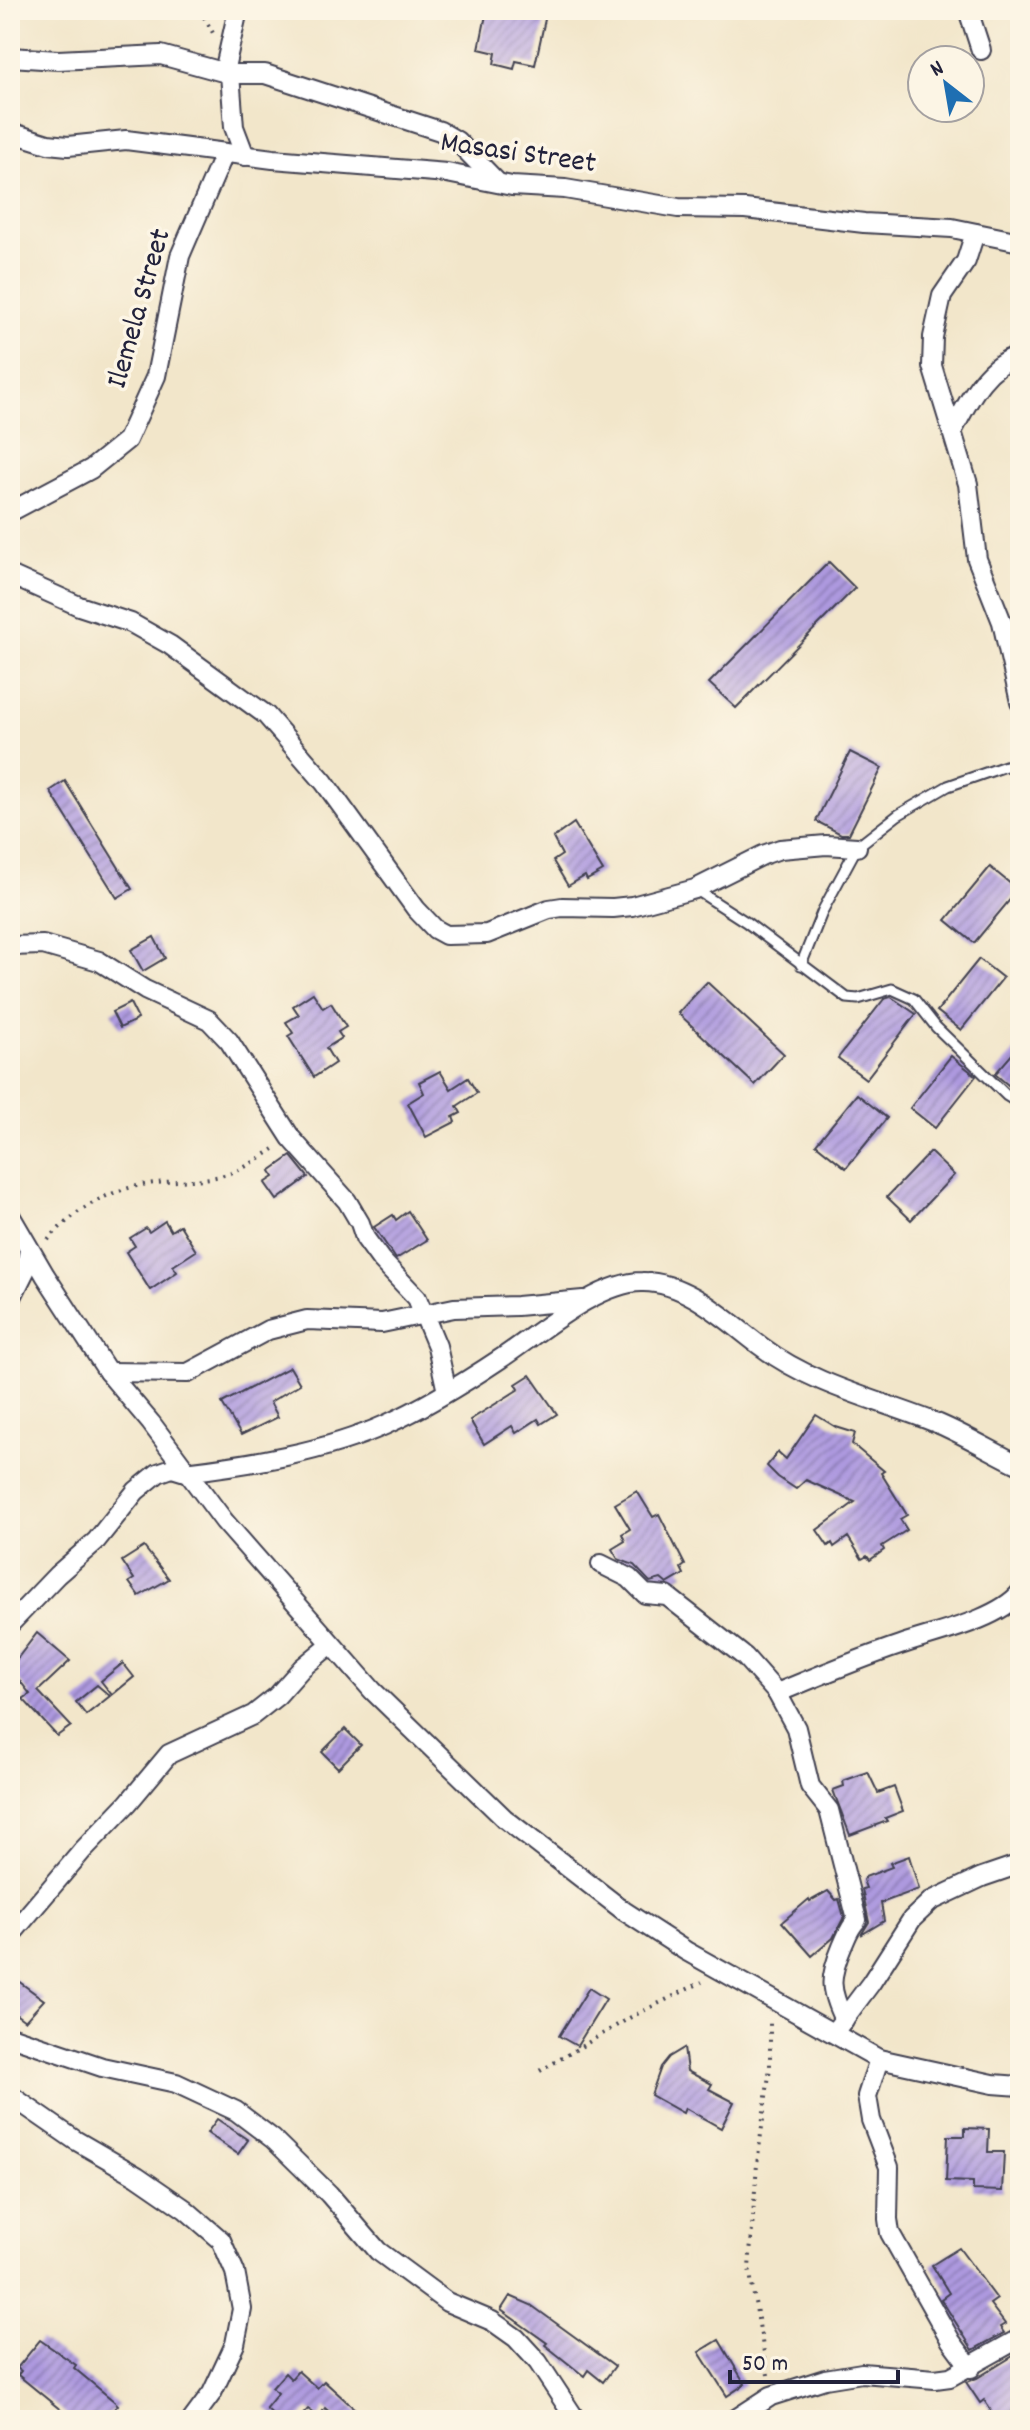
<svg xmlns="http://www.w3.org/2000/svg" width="1030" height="2430" font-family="Dekko,sans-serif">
  <defs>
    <pattern id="building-hatch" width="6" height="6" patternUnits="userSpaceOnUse" patternTransform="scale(2)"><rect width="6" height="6" fill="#ad99df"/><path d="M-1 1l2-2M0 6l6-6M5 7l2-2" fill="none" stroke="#8c7cb6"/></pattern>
  </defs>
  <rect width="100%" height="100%" fill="#fcf5e5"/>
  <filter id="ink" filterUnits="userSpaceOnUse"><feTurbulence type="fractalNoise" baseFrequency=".0125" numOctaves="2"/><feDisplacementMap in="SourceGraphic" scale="16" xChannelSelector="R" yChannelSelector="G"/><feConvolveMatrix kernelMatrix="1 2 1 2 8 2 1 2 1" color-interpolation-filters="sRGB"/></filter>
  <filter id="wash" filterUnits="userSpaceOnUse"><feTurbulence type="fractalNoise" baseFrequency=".006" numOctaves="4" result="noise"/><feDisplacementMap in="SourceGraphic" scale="32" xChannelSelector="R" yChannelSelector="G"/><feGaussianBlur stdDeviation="1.8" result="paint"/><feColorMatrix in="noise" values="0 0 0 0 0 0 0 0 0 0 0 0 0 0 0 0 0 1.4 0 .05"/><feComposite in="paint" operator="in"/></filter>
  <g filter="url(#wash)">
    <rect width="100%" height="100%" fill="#f2e6ca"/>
    <g id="blocks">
      <g fill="url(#building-hatch)">
        <polygon points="487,10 547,10 535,65 516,61 514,69 494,64 496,53 479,49"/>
        <polygon points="829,562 855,588 736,708 709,683"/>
        <polygon points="850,752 882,768 849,834 841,834 816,821"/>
        <polygon points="65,781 132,889 117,898 50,791"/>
        <polygon points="574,823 603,871 587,880 585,876 568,886 553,861 562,855 553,838"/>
        <polygon points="990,867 1018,890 974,943 946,920"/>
        <polygon points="154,937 165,958 143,971 131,950"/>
        <polygon points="979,959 1003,978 961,1030 937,1011"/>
        <polygon points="707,982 784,1054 755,1085 678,1013"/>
        <polygon points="313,993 323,1008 331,1003 346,1027 338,1032 342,1038 326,1048 335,1063 314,1077 288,1036 293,1033 286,1022 299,1015 293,1006"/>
        <polygon points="891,997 916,1014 866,1079 838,1058 884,999"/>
        <polygon points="130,1003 138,1019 120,1028 112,1012"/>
        <polygon points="1020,1045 1020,1095 995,1074"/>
        <polygon points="951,1056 976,1076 935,1128 910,1108"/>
        <polygon points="440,1071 451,1089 468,1078 477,1093 457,1106 461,1113 453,1117 455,1122 426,1137 408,1103 424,1093 419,1082"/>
        <polygon points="857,1094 887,1118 846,1168 816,1144"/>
        <polygon points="930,1152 954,1175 911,1220 887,1197"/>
        <polygon points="291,1156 308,1177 277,1200 265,1183 274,1177 270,1171"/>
        <polygon points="408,1211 427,1240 396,1259 374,1227 393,1215 396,1220"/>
        <polygon points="165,1221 171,1231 180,1225 196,1251 173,1266 177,1272 150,1290 126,1252 135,1246 130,1238 146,1228 149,1232"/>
        <polygon points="290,1367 300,1384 270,1402 278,1417 241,1435 222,1403"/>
        <polygon points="530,1375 557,1414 541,1424 538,1419 516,1433 512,1426 484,1444 470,1420 519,1389 516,1384"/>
        <polygon points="816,1415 836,1427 855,1433 852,1444 884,1471 881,1473 907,1515 900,1519 907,1530 882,1546 884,1550 870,1560 867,1556 862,1559 848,1537 834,1547 832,1543 828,1546 817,1530 855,1502 806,1480 796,1489 778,1477 767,1466 778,1452 786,1459"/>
        <polygon points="637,1491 653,1517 659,1514 685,1565 681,1568 684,1574 667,1584 661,1579 650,1582 634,1565 618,1559 612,1549 625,1541 622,1534 630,1529 615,1504"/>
        <polygon points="144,1547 169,1579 139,1596 129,1582 134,1579 122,1561"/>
        <polygon points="37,1633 70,1661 38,1691 71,1726 57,1736 23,1699 30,1694 10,1668"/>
        <polygon points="123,1663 134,1677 112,1695 101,1681"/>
        <polygon points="97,1685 110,1696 86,1715 76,1702"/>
        <polygon points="345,1729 361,1745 338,1768 322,1752"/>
        <polygon points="868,1772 878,1793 894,1787 903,1811 885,1818 887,1821 850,1835 833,1790 844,1786 843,1781"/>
        <polygon points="909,1856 919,1889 881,1903 884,1921 861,1935 869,1922 862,1889 866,1888 863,1880 865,1877 892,1867 890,1863"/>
        <polygon points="828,1891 836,1900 839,1899 844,1917 833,1938 812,1956 782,1922 809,1899 810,1901"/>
        <polygon points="10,1975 44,2000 25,2021 10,2010"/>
        <polygon points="589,1988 606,1999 577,2046 559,2036"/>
        <polygon points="684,2048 687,2071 712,2084 709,2089 734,2102 721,2128 685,2108 683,2113 651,2095 661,2067 669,2057"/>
        <polygon points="217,2119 248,2140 238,2154 207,2133"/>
        <polygon points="965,2128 989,2129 988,2152 1004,2152 1002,2191 973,2190 973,2182 946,2181 948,2136 965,2136"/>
        <polygon points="959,2248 997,2299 990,2304 1005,2324 1000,2327 1004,2333 973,2350 941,2299 949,2293 932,2265"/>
        <polygon points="510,2296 531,2305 615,2366 603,2382 588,2370 584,2376 545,2345 547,2343 501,2310"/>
        <polygon points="40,2340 76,2365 74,2368 115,2402 118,2405 104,2420 73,2420 18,2375 21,2371 17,2368"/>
        <polygon points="719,2340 745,2384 727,2396 699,2352"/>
        <polygon points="1018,2353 1020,2356 1020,2407 997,2420 984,2400 980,2403 966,2382 977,2378"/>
        <polygon points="298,2371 317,2388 324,2381 367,2420 338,2420 325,2408 319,2417 308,2409 298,2420 279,2420 266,2408 278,2393 272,2388 285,2373 291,2379"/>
      </g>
    </g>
  </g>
  <g filter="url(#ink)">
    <use href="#blocks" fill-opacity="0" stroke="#413f50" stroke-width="2"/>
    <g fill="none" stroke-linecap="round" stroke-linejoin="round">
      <g stroke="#413f50" stroke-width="13">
        <g id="lane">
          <polyline points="695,889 746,922 847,998 858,999 892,989 914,999 936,1027 1007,1096 1020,1104"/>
          <polyline points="801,965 823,910 857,847 898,815 948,786 1020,761"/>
        </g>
      </g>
      <g stroke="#413f50" stroke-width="22">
        <g id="street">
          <polyline points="968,10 981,50"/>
          <polyline points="10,57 58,60 161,55 230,74 265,74 440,131 457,141 496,181"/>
          <polyline points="224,72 238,10"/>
          <polyline points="230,74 234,127 245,156"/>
          <polyline points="10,132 48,144 68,146 126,140 273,159 447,173 512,186 565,189 678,208 745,209 864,223 952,228 1020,242"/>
          <polyline points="975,233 966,261 942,296 933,337 932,366 968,484 977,559 1002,622 1020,702"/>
          <path d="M953,430C969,400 986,364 1020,355"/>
          <polyline points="10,512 91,469 127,440 156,376 180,256 224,154"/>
          <polyline points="10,575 79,606 131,623 170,645 266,715 324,782 416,909 435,929 446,935 487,934 549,909 562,907 613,908 632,906 695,889 763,855 780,849 826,845 857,847"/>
          <polyline points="10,946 43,945 99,961 145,990 209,1020 229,1041 291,1138 347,1201 360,1223 365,1238 381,1260 417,1298 437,1346 447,1392"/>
          <polyline points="10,1215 45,1275 108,1372 151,1423 224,1521 373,1691 504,1818 624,1911 686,1951 879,2059 993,2084 1020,2086"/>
          <polyline points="10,1301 26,1269 29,1249"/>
          <polyline points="108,1372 188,1373 268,1330 307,1320 382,1323 454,1308 517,1306 583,1300"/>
          <path d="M601,1564L629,1578L645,1594L667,1596L745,1657L777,1693L796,1728L810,1786L829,1810L857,1920C849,1928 847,1936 842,1947C829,1978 829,1989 844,2020"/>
          <path d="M10,1624L57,1575L96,1541L136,1491L158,1473L172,1468L185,1472C251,1464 325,1452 385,1425C425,1407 464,1383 500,1359C537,1335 597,1282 642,1282C687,1281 728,1322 762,1347C814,1386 880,1400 939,1424C967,1436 993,1452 1020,1465"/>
          <path d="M777,1693C818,1676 858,1659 900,1645C934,1633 996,1621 1020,1593"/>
          <polyline points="10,1936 83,1850 128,1803 169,1754 253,1715 277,1696 302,1668 331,1644"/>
          <polyline points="838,2027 871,1983 912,1919 931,1901 982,1877 1020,1864"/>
          <polyline points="10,2036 102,2067 176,2083 236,2111 273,2139 329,2194 378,2251 447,2302 492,2321 516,2338 538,2362 576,2420"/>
          <polyline points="879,2059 867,2096 871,2120 889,2167 888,2219 890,2233 951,2341 971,2368"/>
          <polyline points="10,2095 75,2140 137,2176 185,2209 221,2240 235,2272 242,2309 235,2344 212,2393 192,2420"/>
          <polyline points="734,2420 771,2396 825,2379 862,2373 935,2379 950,2377 1020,2338"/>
        </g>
      </g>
      <g stroke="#413f50" stroke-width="4" stroke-dasharray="2 6" stroke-linecap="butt">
        <polyline points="200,10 213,33"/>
        <path d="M48,1240C76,1208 113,1187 156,1183C179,1180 202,1181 224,1175C242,1171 259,1158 274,1149"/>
        <polyline points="540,2071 631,2017 702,1982"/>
        <polyline points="768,2375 749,2268 757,2164 770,2067 770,2019"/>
      </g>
      <use href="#lane" stroke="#fff" stroke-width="9"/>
      <use href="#street" stroke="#fff" stroke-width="18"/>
    </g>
  </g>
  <g text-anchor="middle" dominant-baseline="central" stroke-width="7" stroke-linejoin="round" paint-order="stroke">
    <g font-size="30" fill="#22223b" stroke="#fcf5e5">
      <text transform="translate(518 155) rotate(8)">Masasi Street</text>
      <text transform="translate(141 309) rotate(-74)">Ilemela Street</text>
    </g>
  </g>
  <rect width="1030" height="2430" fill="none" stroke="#fcf5e5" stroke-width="40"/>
  <g transform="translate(946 84) rotate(329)"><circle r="38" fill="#fcf5e5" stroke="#a5a1a1" stroke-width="2"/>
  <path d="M0-6L14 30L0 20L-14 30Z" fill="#1f6fb2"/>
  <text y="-12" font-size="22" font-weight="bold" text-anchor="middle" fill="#22223b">N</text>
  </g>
  <path d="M730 2370v12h168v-12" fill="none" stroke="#22223b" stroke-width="4"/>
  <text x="742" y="2370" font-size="24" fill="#22223b" stroke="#fcf5e5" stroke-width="6" paint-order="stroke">50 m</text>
</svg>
